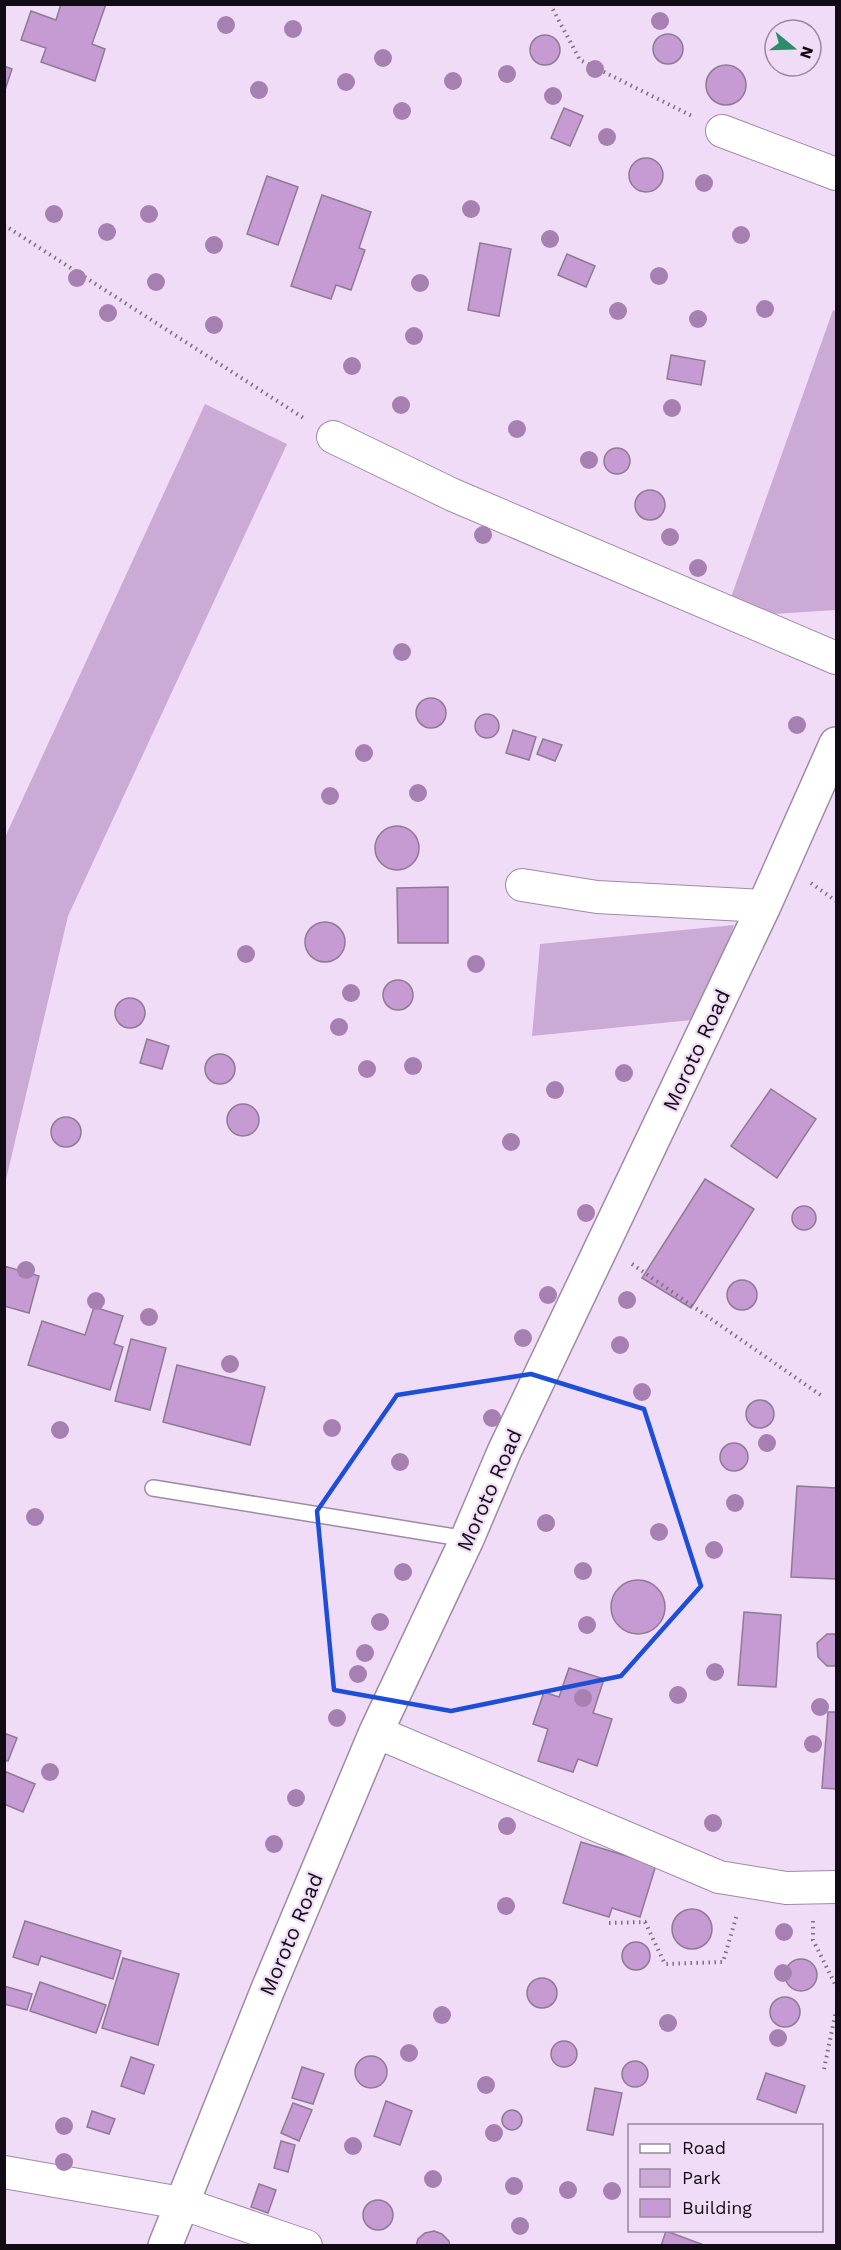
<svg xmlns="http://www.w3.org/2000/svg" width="841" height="2250" font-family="'Work Sans',sans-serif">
  <rect width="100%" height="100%" fill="#f1dcf7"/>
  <g fill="#ccaad6">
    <polygon points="833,310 836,312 836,610 724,617"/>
    <polygon points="205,404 287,444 68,916 5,1184 5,837"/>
    <polygon points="734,925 702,1019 532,1036 540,944"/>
  </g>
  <g fill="#c69ad3" stroke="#8e7b93" stroke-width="1.5">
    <polygon points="61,4 106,4 92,44 105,49 95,81 41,62 46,48 21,40 31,11 56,20"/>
    <circle cx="668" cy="49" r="15"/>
    <circle cx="545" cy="50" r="15"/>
    <circle cx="726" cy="85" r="20"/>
    <polygon points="4,66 12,69 4,93"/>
    <polygon points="564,108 583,116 570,146 551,138"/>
    <circle cx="646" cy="175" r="17"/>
    <polygon points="267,176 298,187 278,245 247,234"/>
    <polygon points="322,195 371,212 359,248 365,250 351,290 336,285 331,299 291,286"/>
    <polygon points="480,243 511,249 499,316 468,310"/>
    <polygon points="567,254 595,266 586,287 558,275"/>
    <polygon points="671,355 705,361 701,385 667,379"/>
    <circle cx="617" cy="461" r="13"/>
    <circle cx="650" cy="505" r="15"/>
    <circle cx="431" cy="713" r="15"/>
    <circle cx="487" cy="726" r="12"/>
    <polygon points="513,730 536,737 529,760 506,753"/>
    <polygon points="543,739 562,745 555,761 537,754"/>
    <circle cx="397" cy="848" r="22"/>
    <polygon points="448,887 448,943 398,943 397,888"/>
    <circle cx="325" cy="942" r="20"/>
    <circle cx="398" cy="995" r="15"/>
    <circle cx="130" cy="1013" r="15"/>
    <polygon points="147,1039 169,1046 162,1069 140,1063"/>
    <circle cx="220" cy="1069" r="15"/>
    <polygon points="771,1089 816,1119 777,1178 731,1146"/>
    <circle cx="243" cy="1120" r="16"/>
    <circle cx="66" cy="1132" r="15"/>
    <polygon points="705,1179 754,1209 691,1308 642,1278"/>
    <circle cx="804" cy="1218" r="12"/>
    <polygon points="4,1266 39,1276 29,1313 4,1306"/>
    <circle cx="742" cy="1295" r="15"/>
    <polygon points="94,1307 123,1316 114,1344 123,1347 110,1390 28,1365 42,1321 85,1335"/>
    <polygon points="131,1339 166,1348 150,1410 115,1401"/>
    <polygon points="177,1365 265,1387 250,1445 163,1422"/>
    <circle cx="760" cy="1414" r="14"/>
    <circle cx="734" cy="1457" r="14"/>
    <polygon points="797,1486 836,1488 836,1579 791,1577"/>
    <circle cx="638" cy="1607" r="27"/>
    <polygon points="744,1612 781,1615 776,1687 738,1685"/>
    <polygon points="827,1634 836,1634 836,1666 827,1666 818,1657 817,1643"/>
    <polygon points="569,1668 604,1679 593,1713 612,1719 597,1766 578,1759 573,1772 538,1761 548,1729 533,1724 544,1692 559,1697"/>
    <polygon points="828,1712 836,1712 836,1789 822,1788"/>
    <polygon points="4,1733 17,1738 8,1761 4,1760"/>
    <polygon points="4,1771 35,1784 23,1812 4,1804"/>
    <polygon points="581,1842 656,1865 640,1917 612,1908 609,1917 563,1903"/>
    <circle cx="692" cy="1929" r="20"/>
    <polygon points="25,1921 121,1951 113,1979 41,1956 38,1965 13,1957"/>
    <circle cx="636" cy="1956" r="14"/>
    <polygon points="123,1958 179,1974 158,2045 102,2028"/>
    <circle cx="801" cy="1975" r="16"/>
    <circle cx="542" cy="1993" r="15"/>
    <polygon points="40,1982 106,2005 96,2033 30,2011"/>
    <polygon points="4,1986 32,1994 27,2010 4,2004"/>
    <circle cx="785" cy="2012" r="15"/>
    <circle cx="564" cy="2054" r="13"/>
    <circle cx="371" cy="2072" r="16"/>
    <polygon points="131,2057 154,2065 144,2094 121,2086"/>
    <circle cx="635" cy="2074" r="13"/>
    <polygon points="302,2067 324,2074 313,2104 292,2098"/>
    <polygon points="766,2073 805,2086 796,2113 757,2099"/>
    <polygon points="595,2088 622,2093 613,2135 587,2130"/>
    <polygon points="386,2101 412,2111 400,2145 374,2136"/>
    <polygon points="293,2103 312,2110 299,2141 281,2133"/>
    <circle cx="512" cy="2120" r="10"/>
    <polygon points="92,2111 115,2119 109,2134 87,2127"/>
    <polygon points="281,2141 295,2145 288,2172 274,2168"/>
    <polygon points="259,2184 276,2190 268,2213 251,2207"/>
    <circle cx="378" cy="2215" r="15"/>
    <polygon points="434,2231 442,2234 449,2241 450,2246 416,2246 418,2239 425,2233"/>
    <polygon points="666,2231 704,2245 703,2246 661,2246"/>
  </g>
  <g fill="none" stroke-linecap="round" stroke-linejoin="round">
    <g stroke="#9e8ba3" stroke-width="18">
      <polyline id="lane" points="153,1488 467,1539"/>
    </g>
    <g stroke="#9e8ba3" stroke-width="34">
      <g id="street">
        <polyline points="722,131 836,174"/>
        <polyline points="333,437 453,495 836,658"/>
        <polyline points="522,885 597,897 764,906"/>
        <polyline points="376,1732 719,1877 786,1888 836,1887"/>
        <polyline points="4,2172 181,2203 306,2246"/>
      </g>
    </g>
    <g stroke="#9e8ba3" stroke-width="36">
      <polyline id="secondary" points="165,2246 268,1989 376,1732 467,1539 504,1452 764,906 836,744"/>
    </g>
    <g stroke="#7d6f80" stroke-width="4" stroke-dasharray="1.5 4.5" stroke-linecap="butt">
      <polyline points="550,4 580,60 692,116"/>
      <polyline points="4,225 305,419"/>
      <polyline points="811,883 836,901"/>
      <polyline points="632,1264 822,1396"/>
      <polyline points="813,1921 813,1940 836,1986"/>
      <polyline points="609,1923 645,1922 665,1964 723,1962 737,1914"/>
      <polyline points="824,2069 836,2011"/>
    </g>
    <use href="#lane" stroke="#fff" stroke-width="15"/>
    <use href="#street" stroke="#fff" stroke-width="32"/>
    <use href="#secondary" stroke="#fff" stroke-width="33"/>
  </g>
  <g fill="#a780b2">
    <circle cx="660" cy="21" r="9"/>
    <circle cx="226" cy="25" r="9"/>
    <circle cx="293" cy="29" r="9"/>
    <circle cx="383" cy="58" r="9"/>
    <circle cx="595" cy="69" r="9"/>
    <circle cx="507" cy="74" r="9"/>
    <circle cx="453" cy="81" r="9"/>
    <circle cx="346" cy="82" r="9"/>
    <circle cx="259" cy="90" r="9"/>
    <circle cx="553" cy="96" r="9"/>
    <circle cx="402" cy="111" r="9"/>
    <circle cx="607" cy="137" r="9"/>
    <circle cx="704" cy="183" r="9"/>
    <circle cx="471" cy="209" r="9"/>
    <circle cx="54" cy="214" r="9"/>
    <circle cx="149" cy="214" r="9"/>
    <circle cx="107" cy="232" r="9"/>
    <circle cx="741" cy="235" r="9"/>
    <circle cx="550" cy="239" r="9"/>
    <circle cx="214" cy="245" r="9"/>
    <circle cx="659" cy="276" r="9"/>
    <circle cx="77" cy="278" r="9"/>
    <circle cx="156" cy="282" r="9"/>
    <circle cx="420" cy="283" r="9"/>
    <circle cx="765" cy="309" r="9"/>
    <circle cx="618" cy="311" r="9"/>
    <circle cx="108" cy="313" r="9"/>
    <circle cx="698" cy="319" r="9"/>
    <circle cx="214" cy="325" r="9"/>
    <circle cx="414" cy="336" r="9"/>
    <circle cx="352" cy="366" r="9"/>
    <circle cx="401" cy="405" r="9"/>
    <circle cx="672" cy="408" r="9"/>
    <circle cx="517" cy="429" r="9"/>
    <circle cx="589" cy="460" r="9"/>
    <circle cx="483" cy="535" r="9"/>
    <circle cx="670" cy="537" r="9"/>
    <circle cx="698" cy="568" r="9"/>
    <circle cx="402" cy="652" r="9"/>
    <circle cx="797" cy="725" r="9"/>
    <circle cx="364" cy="753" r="9"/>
    <circle cx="418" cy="793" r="9"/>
    <circle cx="330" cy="796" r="9"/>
    <circle cx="246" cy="954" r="9"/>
    <circle cx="476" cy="964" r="9"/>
    <circle cx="351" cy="993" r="9"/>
    <circle cx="339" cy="1027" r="9"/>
    <circle cx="413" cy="1066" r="9"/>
    <circle cx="367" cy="1069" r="9"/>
    <circle cx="624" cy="1073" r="9"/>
    <circle cx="555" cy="1090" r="9"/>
    <circle cx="511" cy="1142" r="9"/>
    <circle cx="586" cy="1213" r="9"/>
    <circle cx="26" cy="1270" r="9"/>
    <circle cx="548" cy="1295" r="9"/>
    <circle cx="627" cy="1300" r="9"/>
    <circle cx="96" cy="1301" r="9"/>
    <circle cx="149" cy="1317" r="9"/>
    <circle cx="523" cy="1338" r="9"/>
    <circle cx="620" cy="1345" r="9"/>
    <circle cx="230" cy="1364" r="9"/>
    <circle cx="642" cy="1392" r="9"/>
    <circle cx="492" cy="1418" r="9"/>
    <circle cx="332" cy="1428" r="9"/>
    <circle cx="60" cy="1430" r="9"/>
    <circle cx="767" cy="1443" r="9"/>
    <circle cx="400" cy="1462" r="9"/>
    <circle cx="735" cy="1503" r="9"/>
    <circle cx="35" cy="1517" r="9"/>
    <circle cx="546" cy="1523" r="9"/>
    <circle cx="659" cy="1532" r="9"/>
    <circle cx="714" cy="1550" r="9"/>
    <circle cx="583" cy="1571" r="9"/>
    <circle cx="403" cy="1572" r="9"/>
    <circle cx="380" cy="1622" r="9"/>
    <circle cx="587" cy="1625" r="9"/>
    <circle cx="365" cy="1653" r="9"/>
    <circle cx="715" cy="1672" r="9"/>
    <circle cx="358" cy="1674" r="9"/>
    <circle cx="678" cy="1695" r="9"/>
    <circle cx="583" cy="1698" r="9"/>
    <circle cx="820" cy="1707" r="9"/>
    <circle cx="337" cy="1718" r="9"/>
    <circle cx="813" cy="1744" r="9"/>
    <circle cx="50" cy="1772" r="9"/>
    <circle cx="296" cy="1798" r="9"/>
    <circle cx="713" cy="1823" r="9"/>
    <circle cx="507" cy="1826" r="9"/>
    <circle cx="274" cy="1844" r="9"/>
    <circle cx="506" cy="1906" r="9"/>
    <circle cx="784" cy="1932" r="9"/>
    <circle cx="783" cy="1973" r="9"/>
    <circle cx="442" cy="2015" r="9"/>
    <circle cx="668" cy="2023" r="9"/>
    <circle cx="778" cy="2038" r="9"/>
    <circle cx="409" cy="2053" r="9"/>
    <circle cx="486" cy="2085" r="9"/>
    <circle cx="64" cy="2126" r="9"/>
    <circle cx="494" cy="2133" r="9"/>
    <circle cx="353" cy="2146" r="9"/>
    <circle cx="64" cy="2162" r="9"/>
    <circle cx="433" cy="2179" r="9"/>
    <circle cx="514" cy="2186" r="9"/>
    <circle cx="568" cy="2190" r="9"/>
    <circle cx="612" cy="2191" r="9"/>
    <circle cx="520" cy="2226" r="9"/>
  </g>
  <path fill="none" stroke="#1d4ed8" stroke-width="4.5" stroke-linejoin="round" d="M531,1374L644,1409L701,1586L621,1676L451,1711L334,1690L317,1511L397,1395Z"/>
  <g text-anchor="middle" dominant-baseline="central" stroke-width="4.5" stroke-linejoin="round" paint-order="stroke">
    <g font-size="21" fill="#110b13" stroke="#f1dcf7">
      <text transform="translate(696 1050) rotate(-65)">Moroto Road</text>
      <text transform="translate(489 1490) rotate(-66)">Moroto Road</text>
      <text transform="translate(291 1934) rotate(-67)">Moroto Road</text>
    </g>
  </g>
  <rect width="841" height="2250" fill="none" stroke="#110b13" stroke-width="12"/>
  <rect x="628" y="2124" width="195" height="108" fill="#f1dcf7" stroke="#97889c" stroke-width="1.5"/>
  <rect x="640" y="2144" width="30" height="9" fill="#ffffff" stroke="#97889c" stroke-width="1.5"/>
  <text x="682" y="2154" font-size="18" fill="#110b13">Road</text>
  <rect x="640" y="2169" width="30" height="18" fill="#ccaad6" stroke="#97889c" stroke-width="1.5"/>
  <text x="682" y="2184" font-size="18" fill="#110b13">Park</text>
  <rect x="640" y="2199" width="30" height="18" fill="#c69ad3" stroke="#97889c" stroke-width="1.5"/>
  <text x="682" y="2214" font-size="18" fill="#110b13">Building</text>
  <g transform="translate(793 48) rotate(109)"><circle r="28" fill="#f1dcf7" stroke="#97889c" stroke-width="1.5"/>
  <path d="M0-4.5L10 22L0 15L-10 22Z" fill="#298e69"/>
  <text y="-9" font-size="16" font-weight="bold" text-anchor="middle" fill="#110b13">N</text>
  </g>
</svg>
